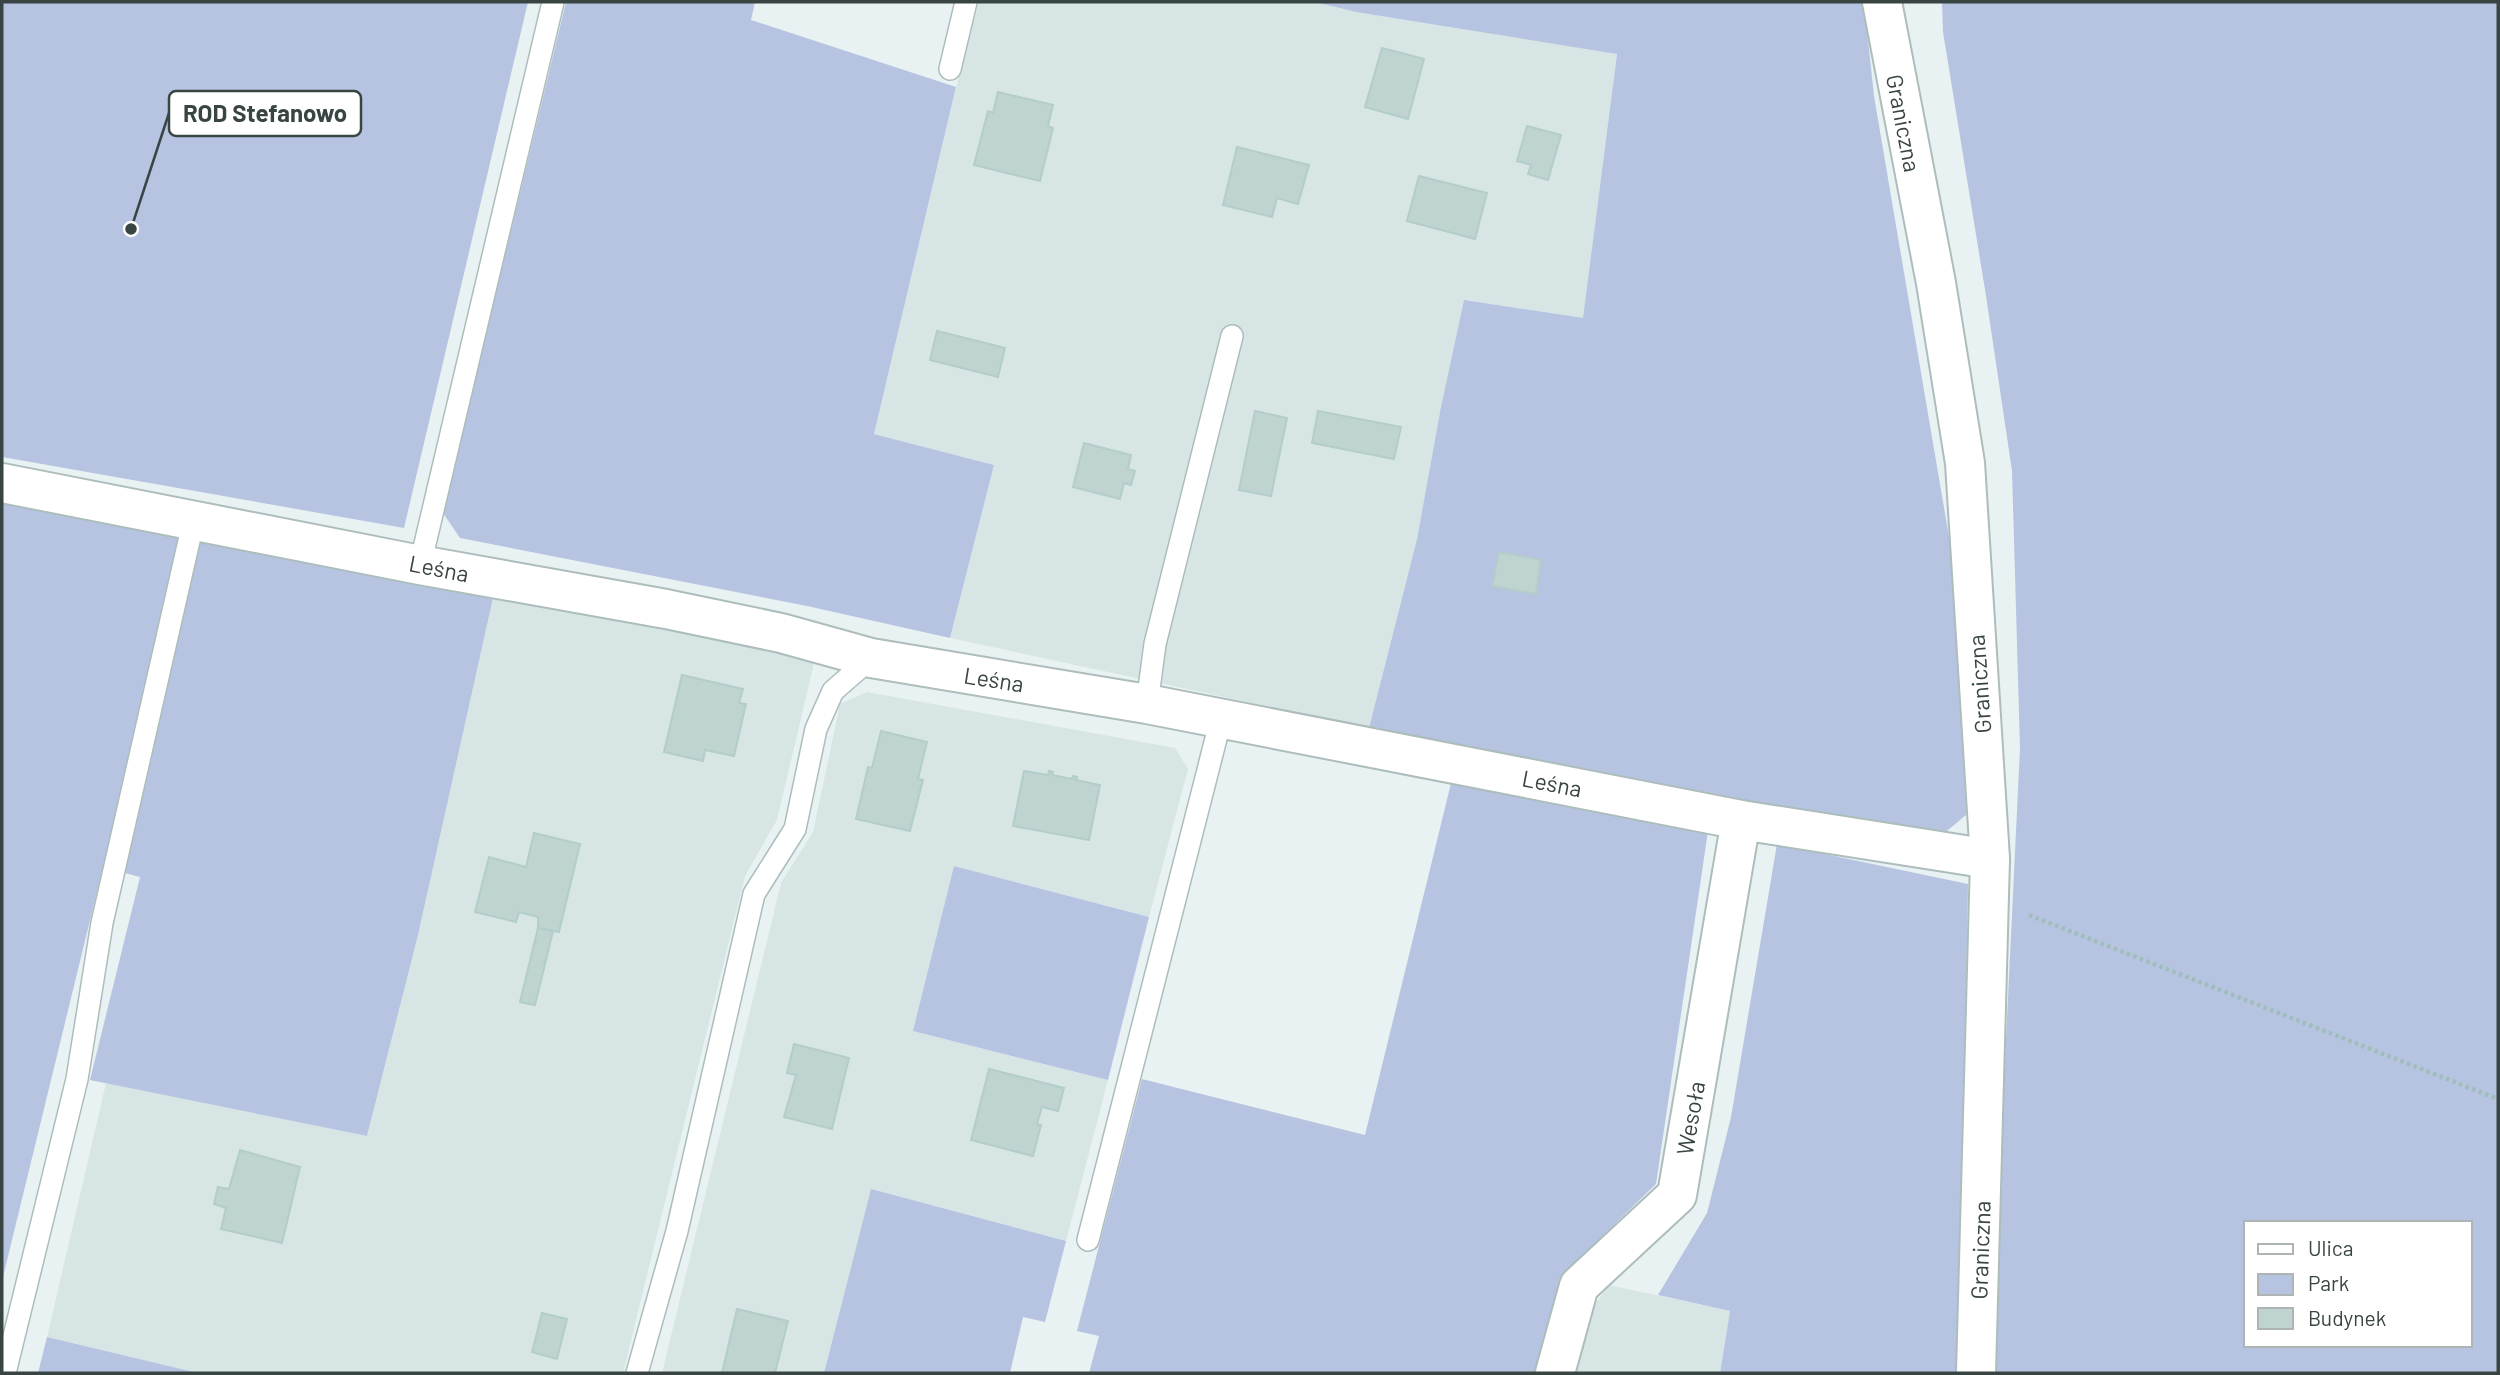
<svg xmlns="http://www.w3.org/2000/svg" width="2500" height="1375" font-family="Barlow,sans-serif">
  <rect width="100%" height="100%" fill="#e9f2f2"/>
  <g fill="#d7e6e5">
    <polygon points="979,2 1315,2 1356,12 1617,53 1583,319 1440,412 1417,539 1369,728 950,638 994,465 874,434 963,59"/>
    <polygon points="495,589 816,655 777,820 745,876 623,1373 198,1373 47,1337 106,1083 367,1136 418,935"/>
    <polygon points="867,692 1175,748 1188,769 1149,917 954,866 914,1031 1108,1080 1066,1241 871,1190 824,1373 662,1373 781,883 813,832 840,704"/>
    <polygon points="1609,1285 1730,1311 1720,1373 1568,1373 1581,1324"/>
  </g>
  <g fill="#b6c4e2" fill-rule="evenodd">
    <polygon points="2,2 528,2 404,528 2,457"/>
    <polygon points="566,2 755,2 751,20 956,87 874,434 994,465 950,638 807,606 460,538 443,513"/>
    <polygon points="1315,2 1864,2 1874,96 1967,643 1966,815 1935,841 1369,728 1417,539 1440,412 1464,300 1583,318 1617,54 1356,12"/>
    <path d="M1942,2H2498V1373H1990L2020,748L2012,471L1986,296L1943,32ZM2246,1223H2470V1345H2246Z"/>
    <polygon points="2,497 185,531 2,1281"/>
    <polygon points="199,531 495,589 418,935 367,1136 90,1080 140,877 121,872"/>
    <polygon points="1453,775 1708,831 1656,1184 1561,1276 1535,1373 1089,1373 1099,1336 1077,1331 1142,1079 1365,1135"/>
    <polygon points="1777,844 1968,884 1959,1373 1720,1373 1730,1311 1658,1295 1707,1213 1731,1117"/>
    <polygon points="954,866 1149,917 1108,1080 913,1031"/>
    <polygon points="871,1189 1066,1241 1045,1322 1023,1317 1010,1373 824,1373"/>
    <polygon points="47,1337 198,1373 38,1373"/>
  </g>
  <g fill="#bfd3d0" stroke="#b3cdc9" stroke-width="2">
    <polygon points="1382,48 1424,59 1408,119 1365,107"/>
    <polygon points="998,92 1053,105 1048,126 1053,128 1040,181 974,165 988,111 993,113"/>
    <polygon points="1527,126 1561,135 1548,180 1528,174 1531,165 1517,161"/>
    <polygon points="1237,147 1309,165 1298,204 1277,198 1272,217 1223,205"/>
    <polygon points="1419,176 1487,193 1475,239 1407,221"/>
    <polygon points="937,331 1005,348 998,377 930,360"/>
    <polygon points="1255,411 1287,418 1271,496 1239,490"/>
    <polygon points="1318,411 1401,427 1394,459 1312,443"/>
    <polygon points="1084,443 1131,455 1128,469 1135,471 1131,485 1124,483 1120,499 1073,487"/>
    <polygon points="1499,552 1541,560 1536,594 1492,586"/>
    <polygon points="682,675 743,689 739,703 746,704 734,756 705,750 703,761 664,752"/>
    <polygon points="881,731 927,742 918,779 923,780 910,831 856,819 868,767 872,768"/>
    <polygon points="1024,771 1048,775 1049,771 1053,772 1052,775 1072,779 1073,776 1077,777 1076,780 1100,785 1089,840 1013,826"/>
    <polygon points="534,833 580,844 559,932 538,928 538,917 519,912 516,922 475,912 489,857 526,867"/>
    <polygon points="538,928 553,931 535,1005 520,1002"/>
    <polygon points="794,1044 849,1058 832,1129 784,1117 796,1075 787,1073"/>
    <polygon points="989,1069 1064,1088 1058,1111 1042,1107 1037,1124 1041,1125 1033,1156 971,1140"/>
    <polygon points="240,1150 300,1167 282,1243 221,1229 226,1208 214,1204 218,1187 229,1189"/>
    <polygon points="737,1309 788,1321 775,1373 722,1373"/>
    <polygon points="542,1313 567,1319 557,1359 532,1352"/>
  </g>
  <g fill="none" stroke-linecap="round" stroke-linejoin="round">
    <g stroke="#acbdbb" stroke-width="24">
      <g id="lane">
        <polyline points="950,69 966,2"/>
        <polyline points="420,565 553,2"/>
        <polyline points="1147,704 1155,644 1232,336"/>
        <polyline points="1088,1240 1221,719"/>
        <polyline points="5,1373 77,1079 102,923 194,519"/>
        <polyline points="637,1373 677,1231 754,894 795,829 816,729 833,691 871,658"/>
      </g>
    </g>
    <g stroke="#acbdbb" stroke-width="42">
      <g id="street">
        <polyline points="1882,2 1936,283 1965,463 1990,859 1976,1373"/>
        <polyline points="2,483 420,565 666,609 781,633 871,658 1147,704 1741,820 1990,859"/>
        <polyline points="1555,1373 1579,1286 1677,1195 1741,820"/>
      </g>
    </g>
    <polyline stroke="#9fbdb9" stroke-width="4.5" stroke-dasharray="3.5 3.5" stroke-linecap="butt" points="2029,915 2498,1099"/>
    <use href="#lane" stroke="#fff" stroke-width="21"/>
    <use href="#street" stroke="#fff" stroke-width="38"/>
  </g>
  <g text-anchor="middle" dominant-baseline="central" stroke-width="5" stroke-linejoin="round" paint-order="stroke">
    <g font-size="23" fill="#384543" stroke="#fff">
      <text transform="translate(1904 123) rotate(79)">Graniczna</text>
      <text transform="translate(439 568) rotate(11)">Leśna</text>
      <text transform="translate(994 679) rotate(9)">Leśna</text>
      <text transform="translate(1979 684) rotate(-94)">Graniczna</text>
      <text transform="translate(1552 783) rotate(11)">Leśna</text>
      <text transform="translate(1690 1118) rotate(-80)">Wesoła</text>
      <text transform="translate(1980 1250) rotate(-88)">Graniczna</text>
    </g>
  </g>
  <path fill="none" stroke="#384543" stroke-width="2.5" d="M131 229L169 113"/>
  <circle fill="#384543" stroke="#fff" stroke-width="2.5" cx="131" cy="229" r="7"/>
  <rect fill="#fff" stroke="#384543" stroke-width="2.5" x="169" y="91" width="192" height="45" rx="7"/>
  <g font-size="24" text-anchor="middle" font-weight="bold" fill="#384543">
    <text x="265" y="122">ROD Stefanowo</text>
  </g>
  <rect width="2500" height="1375" fill="none" stroke="#384543" stroke-width="7"/>
  <rect x="2244" y="1221" width="228" height="126" fill="#ffffff" stroke="#afb5b4" stroke-width="2"/>
  <rect x="2258" y="1244" width="35" height="10" fill="#ffffff" stroke="#afb5b4" stroke-width="2"/>
  <text x="2308" y="1256" font-size="21" fill="#384543">Ulica</text>
  <rect x="2258" y="1274" width="35" height="21" fill="#b6c4e2" stroke="#afb5b4" stroke-width="2"/>
  <text x="2308" y="1291" font-size="21" fill="#384543">Park</text>
  <rect x="2258" y="1308" width="35" height="21" fill="#bfd3d0" stroke="#afb5b4" stroke-width="2"/>
  <text x="2308" y="1326" font-size="21" fill="#384543">Budynek</text>
</svg>
